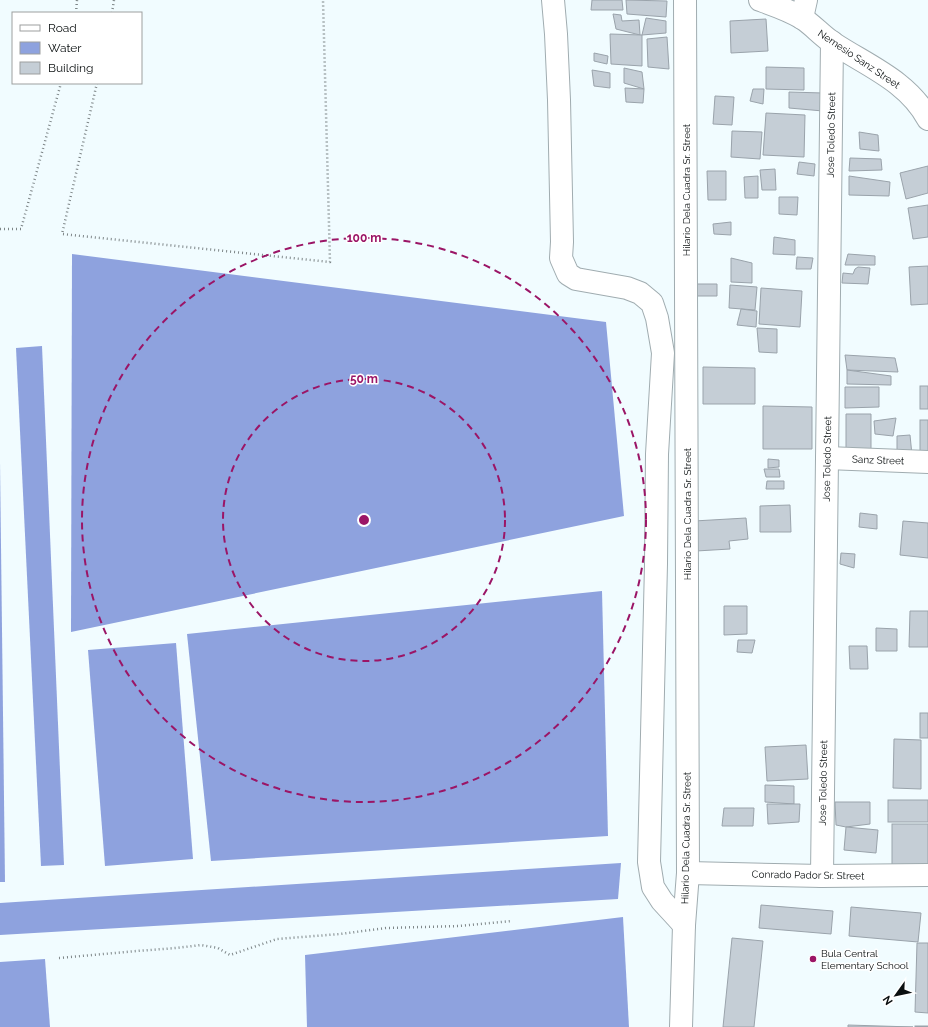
<svg xmlns="http://www.w3.org/2000/svg" width="928" height="1027" font-family="Raleway,sans-serif">
  <rect width="100%" height="100%" fill="#f1fcff"/>
  <g fill="#8ea2de">
    <polygon points="72,254 606,322 624,516 71,632"/>
    <polygon points="42,346 64,865 41,866 16,348"/>
    <polygon points="0,462 5,882 0,882"/>
    <polygon points="602,591 608,836 211,861 187,634"/>
    <polygon points="176,643 193,859 105,866 88,650"/>
    <polygon points="621,863 618,899 0,935 0,903"/>
    <polygon points="623,917 629,1027 307,1027 305,955"/>
    <polygon points="45,959 50,1027 0,1027 0,962"/>
  </g>
  <g fill="#c5ced6" stroke="#9aa3ab">
    <polygon points="592,0 622,0 623,10 591,10"/>
    <polygon points="626,0 667,1 666,17 627,14"/>
    <polygon points="613,14 621,15 622,21 639,20 640,35 616,29"/>
    <polygon points="646,18 666,21 666,33 642,35"/>
    <polygon points="766,19 768,51 731,53 730,21"/>
    <polygon points="610,34 642,35 642,66 611,64"/>
    <polygon points="667,37 669,69 648,67 647,39"/>
    <polygon points="594,53 608,56 607,64 594,61"/>
    <polygon points="766,67 804,68 804,90 766,89"/>
    <polygon points="624,68 642,72 644,89 624,83"/>
    <polygon points="592,70 610,73 610,88 594,86"/>
    <polygon points="625,88 644,89 643,103 626,102"/>
    <polygon points="753,89 764,89 763,104 750,101"/>
    <polygon points="789,92 823,93 823,111 789,108"/>
    <polygon points="715,96 734,97 732,125 713,124"/>
    <polygon points="766,113 805,115 804,157 763,155"/>
    <polygon points="732,131 762,132 760,159 731,157"/>
    <polygon points="859,132 878,135 879,151 860,149"/>
    <polygon points="850,158 881,159 882,170 849,171"/>
    <polygon points="799,162 815,164 814,176 797,174"/>
    <polygon points="928,166 928,193 906,199 900,173"/>
    <polygon points="775,169 776,190 762,190 760,170"/>
    <polygon points="707,171 726,171 726,200 708,200"/>
    <polygon points="758,176 758,198 745,198 744,177"/>
    <polygon points="849,176 890,182 889,196 849,195"/>
    <polygon points="779,197 798,197 797,215 779,214"/>
    <polygon points="928,205 928,237 913,239 908,208"/>
    <polygon points="731,222 731,235 714,234 713,224"/>
    <polygon points="774,237 795,240 795,255 773,254"/>
    <polygon points="848,254 875,256 875,265 845,265"/>
    <polygon points="797,257 813,258 811,269 796,269"/>
    <polygon points="731,258 752,263 752,283 731,282"/>
    <polygon points="928,266 928,304 911,305 909,267"/>
    <polygon points="858,267 870,268 868,284 842,283 843,273 853,274 855,269"/>
    <polygon points="697,284 717,284 717,296 695,296"/>
    <polygon points="730,285 757,287 755,310 729,308"/>
    <polygon points="761,288 802,291 800,327 759,324"/>
    <polygon points="741,309 757,311 756,327 737,325"/>
    <polygon points="757,328 777,329 777,353 759,352"/>
    <polygon points="845,355 895,358 898,372 847,370"/>
    <polygon points="703,367 755,368 755,404 703,404"/>
    <polygon points="847,370 891,376 891,385 847,384"/>
    <rect x="920" y="386" width="8" height="23"/>
    <polygon points="845,387 879,387 879,407 845,408"/>
    <polygon points="763,406 812,407 812,449 763,449"/>
    <polygon points="846,414 871,414 871,451 846,450"/>
    <polygon points="896,418 893,436 875,434 874,421"/>
    <rect x="920" y="420" width="8" height="34"/>
    <polygon points="910,435 912,455 897,455 897,436"/>
    <polygon points="768,459 779,460 779,467 768,468"/>
    <polygon points="764,469 779,469 780,477 766,477"/>
    <polygon points="767,481 784,481 784,489 766,489"/>
    <polygon points="790,505 791,532 760,532 760,506"/>
    <polygon points="860,513 877,515 877,529 859,527"/>
    <polygon points="746,518 748,539 729,541 730,549 696,551 694,521"/>
    <polygon points="903,521 928,523 928,558 900,555"/>
    <polygon points="841,553 855,554 854,568 840,564"/>
    <polygon points="724,606 747,606 747,634 724,635"/>
    <polygon points="910,611 928,611 928,647 909,647"/>
    <polygon points="876,628 897,629 897,651 876,651"/>
    <polygon points="738,640 755,640 752,653 737,652"/>
    <polygon points="849,646 867,646 868,669 850,669"/>
    <rect x="920" y="713" width="8" height="25"/>
    <polygon points="894,739 921,740 921,789 893,788"/>
    <polygon points="806,745 808,779 767,781 765,747"/>
    <polygon points="765,785 794,786 794,804 765,802"/>
    <rect x="888" y="800" width="40" height="22"/>
    <polygon points="835,802 870,802 870,824 846,827 836,825"/>
    <polygon points="767,804 800,804 799,822 768,824"/>
    <polygon points="724,808 754,808 753,826 722,826"/>
    <rect x="892" y="824" width="36" height="43"/>
    <polygon points="846,827 878,830 876,853 844,850"/>
    <polygon points="761,905 833,911 831,934 759,928"/>
    <polygon points="851,907 921,913 918,942 849,936"/>
    <polygon points="732,938 763,941 754,1027 723,1027"/>
    <polygon points="917,943 928,943 928,1013 915,1012"/>
    <polygon points="848,1025 913,1027 848,1027"/>
    <rect x="915" y="1026" width="13" height="1"/>
  </g>
  <g fill="none" stroke-linecap="round" stroke-linejoin="round">
    <g stroke="#a0acb0" stroke-width="24">
      <g id="minor">
        <polyline points="553,0 556,34 559,100 561,194 562,242 561,258 568,274 576,279 627,288 640,293 652,303 657,318 663,353 657,454 656,564 649,862 653,887 662,901 684,925"/>
        <path d="M760,0C774,5 789,10 802,18C813,25 822,36 833,43C866,65 908,81 928,119"/>
        <polyline points="802,18 806,0"/>
        <polyline points="827,458 928,462"/>
        <polyline points="688,873 822,876 928,875"/>
        <polyline points="822,876 832,42"/>
        <polyline points="681,1027 684,925 688,873 685,0"/>
      </g>
    </g>
    <g stroke="#7e8688" stroke-width="2.5" stroke-dasharray="1 3" stroke-linecap="butt">
      <polyline points="76,13 77,0"/>
      <polyline points="112,13 114,0"/>
      <polyline points="97,83 62,234 330,262 323,0"/>
      <polyline points="0,229 21,229 61,83"/>
      <polyline points="59,958 137,951 176,948 201,945 218,948 230,955 277,939 340,934 386,928 459,926 512,921"/>
    </g>
    <use href="#minor" stroke="#fff" stroke-width="22"/>
  </g>
  <g fill="none" stroke="#9b1566" stroke-width="2" stroke-dasharray="7 5">
    <circle cx="364" cy="520" r="141"/>
    <circle cx="364" cy="520" r="282"/>
  </g>
  <circle fill="#9b1566" stroke="#fff" stroke-width="1.5" cx="813" cy="959" r="4"/>
  <g text-anchor="middle" dominant-baseline="central" stroke-width="3" stroke-linejoin="round" paint-order="stroke">
    <g font-size="10" fill="#0a0f10" stroke="#fff">
      <text transform="translate(859 59) rotate(34)">Nemesio Sanz Street</text>
      <text transform="translate(831 135) rotate(-89)">Jose Toledo Street</text>
      <text transform="translate(686 190) rotate(-90)">Hilario Dela Cuadra Sr. Street</text>
      <text transform="translate(827 459) rotate(-89)">Jose Toledo Street</text>
      <text transform="translate(878 460) rotate(2)">Sanz Street</text>
      <text transform="translate(687 514) rotate(-90)">Hilario Dela Cuadra Sr. Street</text>
      <text transform="translate(823 783) rotate(-89)">Jose Toledo Street</text>
      <text transform="translate(686 838) rotate(-89)">Hilario Dela Cuadra Sr. Street</text>
      <text transform="translate(808 875) rotate(1)">Conrado Pador Sr. Street</text>
    </g>
    <g font-size="10" fill="#0a0f10" stroke="#fff" text-anchor="start">
      <text x="821" y="953">Bula Central<tspan x="821" dy="12">Elementary School</tspan></text>
    </g>
  </g>
  <circle cx="364" cy="520" r="6" fill="#9b1566" stroke="#fff" stroke-width="2"/>
  <g font-size="12" text-anchor="middle" font-weight="bold" fill="#9b1566" stroke="#fff" stroke-width="3" stroke-linejoin="round" paint-order="stroke">
    <text x="364" y="242">100 m</text>
    <text x="364" y="383">50 m</text>
  </g>
  <rect x="12" y="12" width="130" height="72" fill="#ffffff" stroke="#9d9f9f"/>
  <rect x="20" y="25" width="20" height="6" fill="#ffffff" stroke="#9d9f9f"/>
  <text x="48" y="32" font-size="12" fill="#0a0f10">Road</text>
  <rect x="20" y="42" width="20" height="12" fill="#8ea2de" stroke="#9d9f9f"/>
  <text x="48" y="52" font-size="12" fill="#0a0f10">Water</text>
  <rect x="20" y="62" width="20" height="12" fill="#c5ced6" stroke="#9d9f9f"/>
  <text x="48" y="72" font-size="12" fill="#0a0f10">Building</text>
  <g transform="translate(896 995) rotate(237)" stroke="#ffffff" stroke-width="3" paint-order="stroke">
  <path d="M0-3L7 15L0 10L-7 15Z" fill="#0a0f10"/>
  <text y="-6" font-size="11" font-weight="bold" text-anchor="middle" fill="#0a0f10">N</text>
  </g>
</svg>
